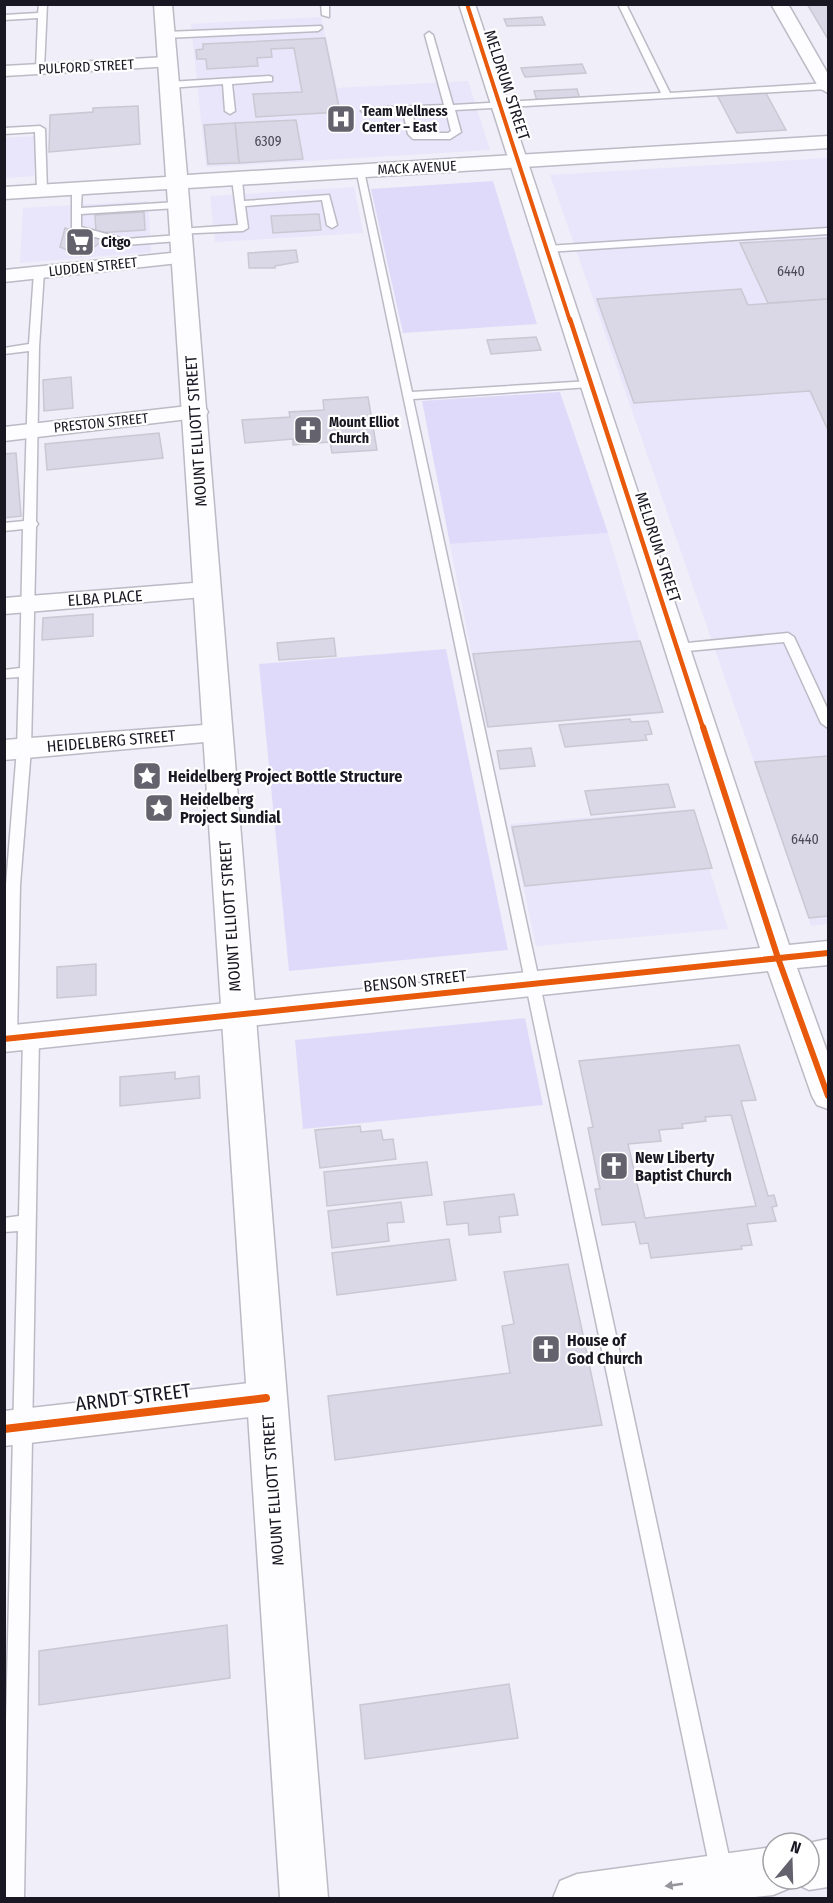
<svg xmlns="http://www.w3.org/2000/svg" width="833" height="1903" font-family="'Fira Sans Condensed',sans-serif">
  <rect width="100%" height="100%" fill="#f0eef8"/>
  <g fill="#e9e5fb">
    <polygon points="321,17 337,88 468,81 490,150 206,167 191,24"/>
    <polygon points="35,136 34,176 5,178 5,138"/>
    <polygon points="828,158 828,924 811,926 550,175"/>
    <polygon points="354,187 363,233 215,242 210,196"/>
    <polygon points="148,201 151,252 20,263 23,208"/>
    <polygon points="608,533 661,714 486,727 450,544"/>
    <polygon points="691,809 728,929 536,946 510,824"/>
  </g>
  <g fill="#dfdaf9">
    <polygon points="493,181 537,324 403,333 371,189"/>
    <polygon points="560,392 608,533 450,544 422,401"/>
    <polygon points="446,649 508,950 289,971 259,664"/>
    <polygon points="525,1018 543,1105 303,1129 295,1040"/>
  </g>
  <g fill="#dad7e7" stroke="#cac8d2" stroke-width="1.5" fill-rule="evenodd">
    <polygon points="807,4 828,4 828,39"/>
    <polygon points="542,17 545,25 507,26 504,19"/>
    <polygon points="325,38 340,112 256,117 253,94 302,92 294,48 271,49 272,57 257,58 258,66 207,69 206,59 197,59 196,50 203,49 203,44"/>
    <polygon points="582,64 586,73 525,77 521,68"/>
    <polygon points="577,89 580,99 537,101 534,91"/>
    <polygon points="766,93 786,130 737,133 717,95"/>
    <polygon points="138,106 140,144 49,152 50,115 93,112 93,108"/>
    <polygon points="296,120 303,159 239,163 235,123"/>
    <polygon points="235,123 239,163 208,164 204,125"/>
    <polygon points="144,212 145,230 96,233 95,215"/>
    <polygon points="319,214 321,230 273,233 271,216"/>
    <polygon points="65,228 104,240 81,256 60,247"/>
    <polygon points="828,238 828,299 768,303 740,243"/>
    <polygon points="296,250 298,262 275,266 275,268 249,268 248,253"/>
    <polygon points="741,289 748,305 828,299 828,430 810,391 634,403 597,299"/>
    <polygon points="536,337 541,350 491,354 487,340"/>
    <polygon points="71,377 73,408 44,411 43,380"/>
    <polygon points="368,397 377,450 332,453 330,442 293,445 293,439 245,443 242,420 290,417 289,412 324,410 323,400"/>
    <polygon points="159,433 163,458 47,470 45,444"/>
    <polygon points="16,453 21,516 4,518 4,454"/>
    <polygon points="93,614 93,636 42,640 43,618"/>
    <polygon points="334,638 336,656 279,660 277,643"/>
    <polygon points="640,641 663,712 488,727 473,654"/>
    <polygon points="630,719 631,722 648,721 652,734 645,735 647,740 565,747 559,725"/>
    <polygon points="531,748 535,766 500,769 497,751"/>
    <polygon points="828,756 828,916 809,918 755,762"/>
    <polygon points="668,784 675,807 591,815 585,791"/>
    <polygon points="694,810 712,868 525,886 512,827"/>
    <polygon points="96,964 96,995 57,998 57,967"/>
    <path d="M739,1045L756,1100L741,1101L768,1196L774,1195L777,1206L772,1207L776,1221L747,1224L752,1245L741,1246L742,1249L651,1258L648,1243L640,1244L635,1222L602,1225L595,1189H600L588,1128L593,1127L579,1061ZM731,1115L756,1206L645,1218L628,1144L661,1141L659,1130L683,1128L682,1124L706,1121L705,1117Z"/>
    <polygon points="175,1072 175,1079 199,1076 200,1098 120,1106 120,1077"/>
    <polygon points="360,1126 361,1132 381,1130 383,1140 393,1139 396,1159 320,1168 315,1130"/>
    <polygon points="427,1162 432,1195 327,1206 324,1172"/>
    <polygon points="514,1194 518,1215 499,1217 501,1232 469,1235 468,1223 447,1225 444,1202"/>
    <polygon points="401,1202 404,1222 387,1223 389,1241 332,1248 328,1211"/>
    <polygon points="449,1239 456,1280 337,1295 332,1253"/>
    <polygon points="568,1264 602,1425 335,1460 328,1396 510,1373 502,1326 514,1324 504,1272"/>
    <polygon points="227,1625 230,1678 39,1705 39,1651"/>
    <polygon points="509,1684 518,1738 365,1759 360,1705"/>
  </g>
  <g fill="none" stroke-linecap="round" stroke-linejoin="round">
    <g stroke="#bcbac4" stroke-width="3">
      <g id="lane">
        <polygon points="39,4 47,4 44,69 40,72 36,69 38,18 4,20 4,15 38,13"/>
        <polygon points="321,4 329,4 329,17 322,15"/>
        <path d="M618,4H626L670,93L828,83V89L455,110L461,132L450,139H413L408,134L403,112L366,114L361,111L366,108L444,105L425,35L429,32L433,35L453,105L661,93ZM446,111L451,131L448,133H417L412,112Z"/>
        <polygon points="321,26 322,28 318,31 165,38 161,35 165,32"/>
        <polygon points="269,76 272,77 272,81 232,84 235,111 230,114 225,111 223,84 169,88 165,85 169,82"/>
        <polygon points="40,126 45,129 47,191 42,194 37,191 35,132 4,134 4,128"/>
        <polygon points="356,169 364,171 412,392 590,381 596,384 590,387 413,399 738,1898 716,1898"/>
        <polygon points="237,176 242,179 244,201 329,195 337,225 332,228 327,225 322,200 245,206 248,228 243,231 175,234 174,232 179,229 238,225 232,179"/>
        <polygon points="77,186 82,189 81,208 177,202 182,205 177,208 81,214 81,227 125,239 179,235 184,238 179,241 125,245 72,231 72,189"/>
        <polygon points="828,228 828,234 547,252 542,249 547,246"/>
        <polygon points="39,269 44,272 39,347 36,521 38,524 36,527 31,749 20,885 17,1038 15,1042 4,1043 6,885 17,749 19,677 4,678 4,670 20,668 23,529 4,531 4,523 24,521 29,351 4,354 4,348 29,344 34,272"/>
        <polygon points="788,633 794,637 828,710 828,728 821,723 784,642 677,652 671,648 677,644"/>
        <polygon points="31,1031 37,1033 39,1037 24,1898 4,1898 4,1803 18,1231 4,1232 4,1218 19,1216 23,1037 25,1033"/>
      </g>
    </g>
    <g stroke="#bcbac4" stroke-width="3">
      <g id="street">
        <polygon points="459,4 475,4 789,945 828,941 828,965 797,968 828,1054 828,1109 817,1105 812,1096 768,971 4,1052 4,1026 760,948"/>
        <polygon points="771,4 788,4 828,74 828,93 819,88"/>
        <polygon points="167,57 176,62 173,66 4,76 4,66"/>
        <polygon points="181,252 188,254 191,258 188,262 4,282 4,270"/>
        <polygon points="197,405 205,407 208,412 205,417 4,441 4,427"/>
        <polygon points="206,582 215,584 218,590 215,596 4,614 4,598"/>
        <polygon points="217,724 227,726 230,733 227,740 4,760 4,740"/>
        <polygon points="266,1381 279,1386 284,1398 279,1410 266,1415 4,1446 4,1411"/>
      </g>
    </g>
    <g stroke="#bcbac4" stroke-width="3">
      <g id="secondary">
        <polygon points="154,4 172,4 187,175 828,136 828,148 188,188 328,1898 280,1898 167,189 4,199 4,187 166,177"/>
        <polygon points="828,1839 828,1887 809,1890 792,1882 790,1888 773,1895 745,1898 553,1898 560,1881 577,1874 773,1847 773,1879 809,1879 808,1843"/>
      </g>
    </g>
    <use href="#lane" fill="#fdfcfe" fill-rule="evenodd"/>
    <use href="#street" fill="#fdfcfe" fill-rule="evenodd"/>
    <use href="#secondary" fill="#fdfcfe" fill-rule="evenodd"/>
    <g stroke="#fff" stroke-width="6">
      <polyline id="cycleway-far3" points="467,4 570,321"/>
    </g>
    <g stroke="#fff" stroke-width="8">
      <polyline id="cycleway-far2" points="570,319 703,728"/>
    </g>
    <g stroke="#fff" stroke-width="10">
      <g id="cycleway-far1">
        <polyline points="703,727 778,958 828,1096"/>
        <polyline points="4,1039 828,953"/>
      </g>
    </g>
    <g stroke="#fff" stroke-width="11">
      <polyline id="cycleway" points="4,1429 266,1398"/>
    </g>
    <use href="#cycleway-far3" stroke="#e8590c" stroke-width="4"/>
    <use href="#cycleway-far2" stroke="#e8590c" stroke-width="4.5"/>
    <use href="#cycleway-far1" stroke="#e8590c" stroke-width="6"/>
    <use href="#cycleway" stroke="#e8590c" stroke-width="8"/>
  </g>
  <defs><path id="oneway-solid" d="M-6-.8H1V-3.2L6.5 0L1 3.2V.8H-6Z" transform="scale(1.5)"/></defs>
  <use fill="#96959b" href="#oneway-solid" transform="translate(674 1885) rotate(172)"/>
  <defs>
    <g id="hospital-square" transform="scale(1.5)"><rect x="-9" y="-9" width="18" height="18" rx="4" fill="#64626d" stroke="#fff"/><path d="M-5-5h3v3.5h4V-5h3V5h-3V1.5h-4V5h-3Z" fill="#fff"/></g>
    <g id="supermarket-square" transform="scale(1.5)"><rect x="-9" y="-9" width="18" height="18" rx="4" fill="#64626d" stroke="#fff"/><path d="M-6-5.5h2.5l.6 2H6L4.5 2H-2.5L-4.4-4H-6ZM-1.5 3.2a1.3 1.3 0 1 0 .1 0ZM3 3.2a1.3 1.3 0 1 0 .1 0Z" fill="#fff"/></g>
    <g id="church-square" transform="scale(1.5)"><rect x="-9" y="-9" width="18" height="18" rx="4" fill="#64626d" stroke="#fff"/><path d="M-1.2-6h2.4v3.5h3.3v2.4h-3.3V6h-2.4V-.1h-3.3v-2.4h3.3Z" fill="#fff"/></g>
    <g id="sight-square" transform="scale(1.5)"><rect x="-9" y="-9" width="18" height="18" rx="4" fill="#64626d" stroke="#fff"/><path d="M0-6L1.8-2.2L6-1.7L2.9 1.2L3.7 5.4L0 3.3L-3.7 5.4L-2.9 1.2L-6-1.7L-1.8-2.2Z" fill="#fff"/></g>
  </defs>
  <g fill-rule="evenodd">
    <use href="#hospital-square" x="341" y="119"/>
    <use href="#supermarket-square" x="80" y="242"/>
    <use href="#church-square" x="308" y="430"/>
    <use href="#sight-square" x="147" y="776"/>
    <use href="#sight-square" x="159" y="808"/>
    <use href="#church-square" x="614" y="1166"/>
    <use href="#church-square" x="546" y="1349"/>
  </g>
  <g text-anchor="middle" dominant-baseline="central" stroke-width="4.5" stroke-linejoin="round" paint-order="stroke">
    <g font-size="14" fill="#191722" stroke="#fff">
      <text transform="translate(86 67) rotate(-3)">PULFORD STREET</text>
      <text transform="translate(417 168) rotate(-3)">MACK AVENUE</text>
      <text transform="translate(93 267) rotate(-6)">LUDDEN STREET</text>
      <text transform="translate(101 423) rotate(-6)">PRESTON STREET</text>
    </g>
    <g font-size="14" font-weight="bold" fill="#191722" stroke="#fff" text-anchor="start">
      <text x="362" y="111">Team Wellness<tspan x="362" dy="16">Center – East</tspan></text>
      <text x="101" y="242">Citgo</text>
      <text x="329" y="422">Mount Elliot<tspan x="329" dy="16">Church</tspan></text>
    </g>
    <g font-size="14" fill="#4b4955">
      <text x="268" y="141">6309</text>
      <text x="791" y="271">6440</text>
      <text x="805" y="839">6440</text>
    </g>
    <g font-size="16" fill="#191722" stroke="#fff">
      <text transform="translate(507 85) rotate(72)">MELDRUM STREET</text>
      <text transform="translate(196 431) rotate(-94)">MOUNT ELLIOTT STREET</text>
      <text transform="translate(658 547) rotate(72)">MELDRUM STREET</text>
      <text transform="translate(105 598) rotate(-4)">ELBA PLACE</text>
      <text transform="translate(111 741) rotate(-5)">HEIDELBERG STREET</text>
      <text transform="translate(230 916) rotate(-94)">MOUNT ELLIOTT STREET</text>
      <text transform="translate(415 981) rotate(-6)">BENSON STREET</text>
      <text transform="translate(273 1490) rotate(-94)">MOUNT ELLIOTT STREET</text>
    </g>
    <g font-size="16" font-weight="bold" fill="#191722" stroke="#fff" text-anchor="start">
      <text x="168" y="776">Heidelberg Project Bottle Structure</text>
      <text x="180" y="799">Heidelberg<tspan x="180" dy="18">Project Sundial</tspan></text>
      <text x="635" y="1157">New Liberty<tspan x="635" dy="18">Baptist Church</tspan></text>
      <text x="567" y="1340">House of<tspan x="567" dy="18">God Church</tspan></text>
    </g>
    <g font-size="20" fill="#191722" stroke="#fff">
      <text transform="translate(133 1397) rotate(-7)">ARNDT STREET</text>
    </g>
  </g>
  <rect width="833" height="1903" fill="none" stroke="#191722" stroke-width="12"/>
  <g transform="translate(791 1861) rotate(19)"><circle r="28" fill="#ffffff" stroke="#a3a2a7" stroke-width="1.5"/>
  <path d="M0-4.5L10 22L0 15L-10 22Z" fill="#64626d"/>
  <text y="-9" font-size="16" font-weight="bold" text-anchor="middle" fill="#191722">N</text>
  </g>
</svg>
